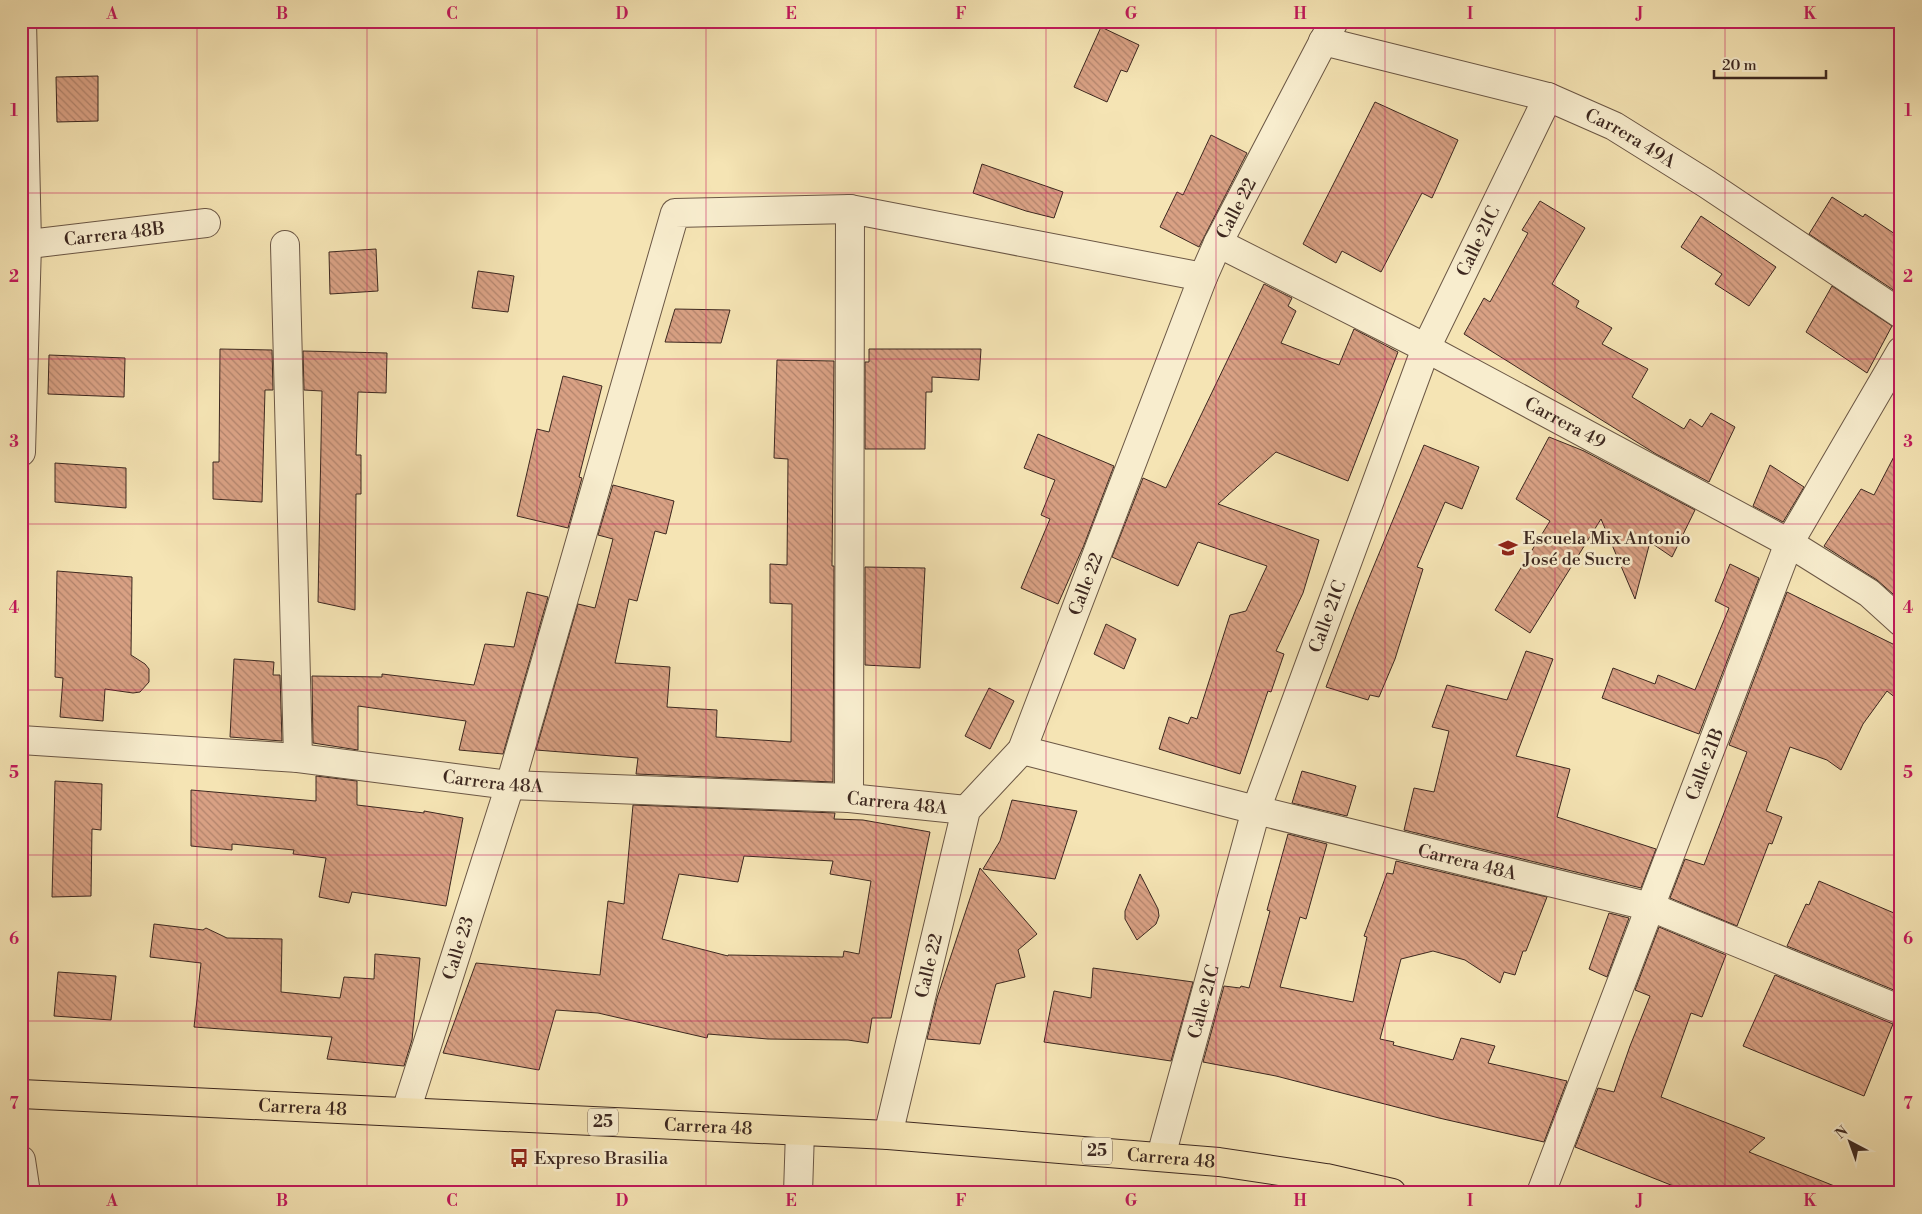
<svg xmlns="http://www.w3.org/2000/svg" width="1922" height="1214" font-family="'Libre Bodoni',serif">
  <defs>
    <pattern id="building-back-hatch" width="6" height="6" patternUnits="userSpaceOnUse" patternTransform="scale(1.25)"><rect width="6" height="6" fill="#d9a184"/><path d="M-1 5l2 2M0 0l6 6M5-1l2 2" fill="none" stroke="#b1836c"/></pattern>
  </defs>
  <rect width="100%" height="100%" fill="#f5e4b4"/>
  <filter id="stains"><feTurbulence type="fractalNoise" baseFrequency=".004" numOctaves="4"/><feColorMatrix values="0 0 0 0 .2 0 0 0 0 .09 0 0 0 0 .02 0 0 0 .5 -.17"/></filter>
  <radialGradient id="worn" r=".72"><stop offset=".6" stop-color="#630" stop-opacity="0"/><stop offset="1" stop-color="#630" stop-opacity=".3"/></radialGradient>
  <g fill="url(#building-back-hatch)" stroke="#3d2820" fill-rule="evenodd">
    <polygon points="1101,27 1139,45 1127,72 1121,70 1107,102 1074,87"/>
    <polygon points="98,76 98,121 57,122 56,77"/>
    <polygon points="1375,102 1458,140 1432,198 1422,193 1381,272 1342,251 1336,263 1303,244"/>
    <polygon points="1211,135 1247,153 1199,247 1160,227 1177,192 1183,195"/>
    <polygon points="982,164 1063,192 1054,218 1026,211 973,193"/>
    <polygon points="1832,197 1863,217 1865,214 1901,238 1901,295 1809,234"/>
    <polygon points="1540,201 1585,228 1552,284 1579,301 1576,307 1612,328 1602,344 1648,369 1632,397 1684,429 1690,419 1702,427 1711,413 1735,427 1709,482 1656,454 1464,334 1484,298 1490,302 1528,233 1522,230"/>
    <polygon points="1701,216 1776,267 1749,306 1715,284 1722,274 1681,247"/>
    <polygon points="376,249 378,291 330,294 329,252"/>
    <polygon points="478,271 514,276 508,312 472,308"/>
    <polygon points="1264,284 1292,298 1288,306 1296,311 1281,343 1339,365 1354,329 1398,352 1348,481 1276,452 1218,504 1319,540 1303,593 1276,651 1284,654 1271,692 1268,691 1240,774 1159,749 1169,717 1188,724 1191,717 1197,719 1230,615 1246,611 1267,566 1198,542 1178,586 1112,557 1143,478 1166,488"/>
    <polygon points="1832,286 1892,326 1867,373 1806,332"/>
    <polygon points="675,309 730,310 721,343 665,342"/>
    <polygon points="220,349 272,350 273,390 265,390 262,502 213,499 213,462 219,462"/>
    <polygon points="869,349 981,349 979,380 932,377 932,392 926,392 925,449 865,449 865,362 869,362"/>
    <polygon points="303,351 387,353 386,393 358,392 356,455 361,455 361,494 356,494 355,610 318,602 322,391 304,390"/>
    <polygon points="49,355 125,358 124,397 48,394"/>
    <polygon points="777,360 834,361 832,566 834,566 833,782 636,774 638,758 536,750 578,604 595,608 613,539 598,535 613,485 674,501 666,534 655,531 637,601 629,599 615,663 670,667 667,707 717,710 716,737 791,742 792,604 770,603 770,564 787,565 788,459 774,458"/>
    <polygon points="563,376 602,386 579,477 582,478 568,528 517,516 537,429 549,432"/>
    <polygon points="1038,434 1114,466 1084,545 1058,604 1021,588 1050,519 1041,515 1055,480 1024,468"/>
    <polygon points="1549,437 1584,451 1695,510 1672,557 1650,542 1635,599 1601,519 1530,633 1495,610 1550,521 1516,499"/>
    <polygon points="1901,443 1901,601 1877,580 1824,546 1861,489 1874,495"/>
    <polygon points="1424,445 1479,467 1462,509 1445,502 1417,567 1423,569 1395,659 1379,697 1370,695 1368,700 1326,687 1356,609"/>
    <polygon points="55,463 126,468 126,508 55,502"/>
    <polygon points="1770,465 1804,487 1783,522 1753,506"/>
    <polygon points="1730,564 1759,578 1699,734 1602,698 1613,668 1655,684 1658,675 1695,690 1729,608 1715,601"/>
    <polygon points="865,567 925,568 920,668 865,665"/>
    <polygon points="57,571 132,577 131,655 145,664 149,669 149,682 140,692 133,693 105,689 103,721 60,717 63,678 55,677"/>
    <polygon points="527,592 548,597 503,754 459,750 466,721 358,706 358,750 313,743 312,676 382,677 382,674 474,685 485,644 514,647"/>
    <polygon points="1787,592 1901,648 1901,702 1887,691 1863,724 1841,770 1827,760 1790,747 1766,811 1782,817 1772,844 1769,843 1737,926 1670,898 1685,859 1704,865 1734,787 1747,752 1729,745"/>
    <polygon points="1106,624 1136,639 1124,669 1094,654"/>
    <polygon points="1526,651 1553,659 1516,756 1570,769 1557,817 1656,849 1641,888 1404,830 1414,788 1434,792 1449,731 1432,727 1447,685 1507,700"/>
    <polygon points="234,659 274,662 273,675 280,675 282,741 230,737"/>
    <polygon points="989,688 1014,701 990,749 965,736"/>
    <polygon points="1302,771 1356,786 1347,816 1292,803"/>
    <polygon points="316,776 357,781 357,805 424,813 424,811 463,818 446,906 352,892 349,903 319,897 326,858 293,854 294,850 232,844 232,850 191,846 191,790 316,801"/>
    <polygon points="55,781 102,784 101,830 92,829 91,896 52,897"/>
    <polygon points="1012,800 1077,811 1055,879 983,869 1000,841"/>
    <path d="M633,805L835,813L834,819L863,820L930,832L891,1018H872L868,1043L848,1040L768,1039L708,1034L707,1038L598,1013L556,1010L539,1070L443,1053L476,963L600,975L608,901L624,904ZM744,856L833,861L830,874L871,881L859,954L844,951L843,957L728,955V956L662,939L679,874L738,882Z"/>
    <polygon points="1288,834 1327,844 1306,919 1300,917 1280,987 1353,1002 1367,937 1364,936 1387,873 1393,874 1396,861 1547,897 1526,951 1523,951 1515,975 1504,972 1500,983 1465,960 1433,951 1401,959 1380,1039 1394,1042 1393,1045 1453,1060 1461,1038 1495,1046 1488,1063 1567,1081 1544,1142 1439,1118 1276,1076 1203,1062 1224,986 1240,988 1241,986 1249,988 1270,911 1267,910"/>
    <polygon points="980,868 1037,934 1018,950 1025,977 996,984 980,1044 927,1039 937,998"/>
    <polygon points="1140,874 1158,909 1159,916 1156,924 1137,940 1125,919 1125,911"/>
    <polygon points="1819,881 1901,916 1901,993 1787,946 1806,904 1809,905"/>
    <polygon points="1609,913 1629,918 1607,977 1589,969"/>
    <polygon points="154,924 203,930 206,928 227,938 282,939 281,992 340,998 344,977 374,979 375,954 420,958 412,1040 404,1066 327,1059 332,1037 194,1027 201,963 150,957"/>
    <polygon points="1659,927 1726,955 1702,1017 1691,1013 1661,1097 1765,1138 1749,1152 1847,1191 1847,1193 1691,1193 1575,1147 1598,1088 1614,1092 1630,1046 1650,996 1635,990"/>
    <polygon points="1093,968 1193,982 1171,1061 1044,1042 1054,991 1091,998"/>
    <polygon points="58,972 116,976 111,1020 54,1016"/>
    <polygon points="1775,975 1893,1024 1864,1096 1743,1046"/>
  </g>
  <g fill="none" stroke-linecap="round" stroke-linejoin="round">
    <g stroke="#6b5745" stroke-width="30">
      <g id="minor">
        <path id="s1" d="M1323,41L1548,97L1614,126L1707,184L1901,314"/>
        <path id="s2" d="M1218,243L1426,348L1789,543L1869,593L1901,622"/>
        <path id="s3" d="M21,245L206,223"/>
        <polyline points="285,245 298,758"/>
        <polyline points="21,452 27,244 22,21"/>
        <path id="s4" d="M21,740L298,758L510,785L849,798L966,810"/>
        <path id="s5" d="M1022,750L1256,810L1651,907L1901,1010"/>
        <polyline points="849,798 850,209"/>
        <path id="s6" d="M406,1111L510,785L675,213L850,209L1203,277"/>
        <path id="s7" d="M888,1135L966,810L1022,750L1203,277L1218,243L1334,21"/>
        <path id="s8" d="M1161,1156L1256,810L1426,348L1548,97"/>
        <polyline points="21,1160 26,1193"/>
        <polyline points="798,1193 800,1131"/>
        <path id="s9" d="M1541,1193L1789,543L1901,351"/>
      </g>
    </g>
    <g stroke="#3d2820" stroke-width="30">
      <g id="highway">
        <path id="s10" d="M21,1094L888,1135L1219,1162L1326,1178L1392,1193"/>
      </g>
    </g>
    <use href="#minor" stroke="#f8edce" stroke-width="28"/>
    <use href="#highway" stroke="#f5e4b4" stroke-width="28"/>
  </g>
  <path fill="none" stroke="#c2185b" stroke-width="1" stroke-opacity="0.55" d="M197,21V1193M367,21V1193M537,21V1193M706,21V1193M876,21V1193M1046,21V1193M1216,21V1193M1385,21V1193M1555,21V1193M1725,21V1193M21,193H1901M21,359H1901M21,524H1901M21,690H1901M21,855H1901M21,1021H1901"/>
  <defs>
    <g id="school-bare" transform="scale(1.5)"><path d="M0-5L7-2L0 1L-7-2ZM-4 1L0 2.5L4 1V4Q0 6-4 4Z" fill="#8f2418" stroke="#f8edce" stroke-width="2.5" paint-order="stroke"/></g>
    <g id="bus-bare" transform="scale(1.5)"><path d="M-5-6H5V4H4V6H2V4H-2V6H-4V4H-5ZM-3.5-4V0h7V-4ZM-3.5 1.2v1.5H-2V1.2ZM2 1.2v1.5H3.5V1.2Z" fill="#8f2418" stroke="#f8edce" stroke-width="2.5" paint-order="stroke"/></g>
  </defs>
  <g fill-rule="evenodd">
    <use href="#school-bare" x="1508" y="548"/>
    <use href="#bus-bare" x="519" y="1158"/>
  </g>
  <g text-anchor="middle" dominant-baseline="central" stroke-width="5" stroke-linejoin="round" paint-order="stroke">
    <g fill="#f8edce" stroke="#756354" stroke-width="1">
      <rect x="588" y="1108.5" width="30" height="27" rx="4"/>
      <rect x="1082" y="1137.5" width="30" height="27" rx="4"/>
    </g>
    <g font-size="16" font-weight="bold" fill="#3d2820">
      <text x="603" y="1122">25</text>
      <text x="1097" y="1151">25</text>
    </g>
    <g font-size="18" fill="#3d2820" stroke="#f8edce">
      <text stroke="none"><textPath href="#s1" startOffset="324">Carrera 49A</textPath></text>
      <text stroke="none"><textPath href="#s7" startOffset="999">Calle 22</textPath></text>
      <text stroke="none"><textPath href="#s3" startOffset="94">Carrera 48B</textPath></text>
      <text stroke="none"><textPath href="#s8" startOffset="970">Calle 21C</textPath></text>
      <text stroke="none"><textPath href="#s2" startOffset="391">Carrera 49</textPath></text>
      <text stroke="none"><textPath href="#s7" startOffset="594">Calle 22</textPath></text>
      <text stroke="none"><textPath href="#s8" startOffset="565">Calle 21C</textPath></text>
      <text stroke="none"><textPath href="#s9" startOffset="459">Calle 21B</textPath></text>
      <text stroke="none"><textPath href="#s4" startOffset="474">Carrera 48A</textPath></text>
      <text stroke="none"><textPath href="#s4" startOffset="879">Carrera 48A</textPath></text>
      <text stroke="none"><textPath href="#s5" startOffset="459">Carrera 48A</textPath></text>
      <text stroke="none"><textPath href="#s6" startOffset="171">Calle 23</textPath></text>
      <text stroke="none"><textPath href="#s7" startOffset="174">Calle 22</textPath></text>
      <text stroke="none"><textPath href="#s8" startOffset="160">Calle 21C</textPath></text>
      <text stroke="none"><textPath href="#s10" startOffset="282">Carrera 48</textPath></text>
      <text stroke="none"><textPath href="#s10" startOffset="688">Carrera 48</textPath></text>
      <text stroke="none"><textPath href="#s10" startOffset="1152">Carrera 48</textPath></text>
    </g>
    <g font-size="18" fill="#3d2820" stroke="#f8edce" text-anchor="start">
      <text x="1523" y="538">Escuela Mix Antonio<tspan x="1523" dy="21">José de Sucre</tspan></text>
      <text x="534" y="1158">Expreso Brasilia</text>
    </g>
  </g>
  <rect width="1922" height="1214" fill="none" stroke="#f5e4b4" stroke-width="55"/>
  <g transform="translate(1850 1142) rotate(319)" stroke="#f8edce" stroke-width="4" paint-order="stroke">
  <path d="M0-4L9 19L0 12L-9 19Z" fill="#3d2820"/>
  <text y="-8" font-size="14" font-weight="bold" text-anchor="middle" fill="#3d2820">N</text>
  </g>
  <path d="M1714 70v8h112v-8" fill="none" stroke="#3d2820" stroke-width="2.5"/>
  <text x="1722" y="70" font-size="15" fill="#3d2820" stroke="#f8edce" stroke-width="4" paint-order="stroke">20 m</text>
  <rect x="28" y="28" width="1866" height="1158" fill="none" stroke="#c2185b" stroke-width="2"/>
  <g font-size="16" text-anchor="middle" font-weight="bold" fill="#c2185b">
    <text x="112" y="19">A</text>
    <text x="282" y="19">B</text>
    <text x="452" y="19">C</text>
    <text x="622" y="19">D</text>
    <text x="791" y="19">E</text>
    <text x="961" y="19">F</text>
    <text x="1131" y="19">G</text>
    <text x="1300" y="19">H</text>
    <text x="1470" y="19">I</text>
    <text x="1640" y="19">J</text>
    <text x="1810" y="19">K</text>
    <text x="14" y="116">1</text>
    <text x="1908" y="116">1</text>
    <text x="14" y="282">2</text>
    <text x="1908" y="282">2</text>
    <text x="14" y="447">3</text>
    <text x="1908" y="447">3</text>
    <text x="14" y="613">4</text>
    <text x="1908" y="613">4</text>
    <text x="14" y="778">5</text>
    <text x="1908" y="778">5</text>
    <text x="14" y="944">6</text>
    <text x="1908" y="944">6</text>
    <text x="14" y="1109">7</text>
    <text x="1908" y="1109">7</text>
    <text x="112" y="1206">A</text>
    <text x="282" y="1206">B</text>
    <text x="452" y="1206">C</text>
    <text x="622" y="1206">D</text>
    <text x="791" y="1206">E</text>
    <text x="961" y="1206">F</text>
    <text x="1131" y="1206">G</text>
    <text x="1300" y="1206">H</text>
    <text x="1470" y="1206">I</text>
    <text x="1640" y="1206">J</text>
    <text x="1810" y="1206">K</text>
  </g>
  <rect width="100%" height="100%" filter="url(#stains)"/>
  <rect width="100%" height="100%" fill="url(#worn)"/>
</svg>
